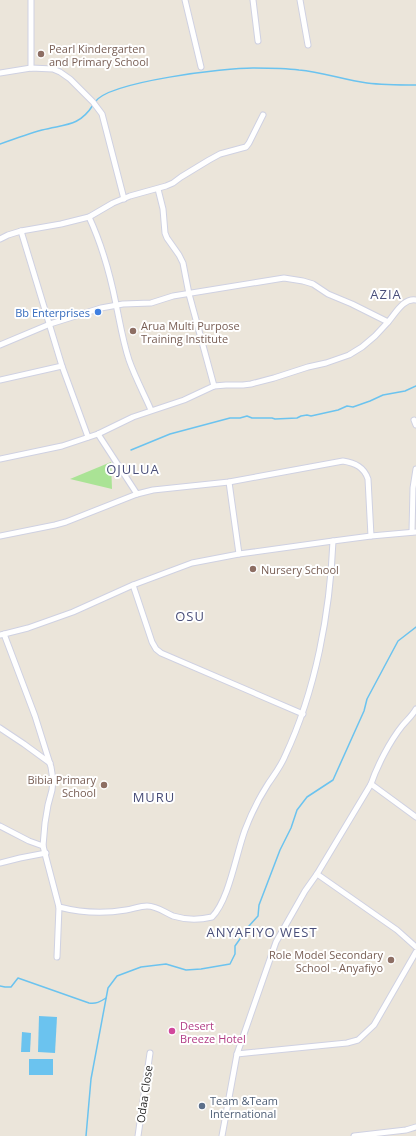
<svg xmlns="http://www.w3.org/2000/svg" width="416" height="1136" font-family="'Open Sans',sans-serif">
  <rect width="100%" height="100%" fill="#ebe5da"/>
  <polygon fill="#aae395" points="111,462 112,489 70,479"/>
  <g fill="#6bc3ef">
    <polygon points="39,1016 57,1017 55,1053 38,1052"/>
    <polygon points="22,1032 31,1033 30,1052 21,1052"/>
    <rect x="29" y="1059" width="24" height="16"/>
  </g>
  <g fill="none" stroke-linecap="round" stroke-linejoin="round">
    <g stroke="#6bc3ef" stroke-width="1.5">
      <path d="M95,102C109,81 227,68 253,68C268,68 284,68 299,70C322,72 344,80 367,83C383,85 400,85 416,85"/>
      <path d="M0,144C14,139 28,134 42,130C65,124 79,127 93,105"/>
      <polyline points="131,450 170,434 230,418 240,418 247,416 252,418 272,418 275,419 297,418 301,416 307,415 311,416 338,410 347,406 353,407 370,401 383,395 405,391 416,386"/>
      <path d="M0,986L5,987H11L18,978L89,1003C96,1004 100,1002 106,998"/>
      <polyline points="86,1136 91,1079 108,988 117,976 141,967 166,964 186,970 201,969 230,964 235,954 235,946 249,926 258,916 259,905 280,850 291,828 297,810 307,797 333,780 364,711 367,699 398,641 416,627"/>
    </g>
    <g stroke="#cfd1e2" stroke-width="7">
      <g id="minor">
        <polyline points="31,0 31,68"/>
        <polyline points="185,0 201,67"/>
        <polyline points="253,0 258,41"/>
        <polyline points="300,0 308,45"/>
        <polyline points="0,73 31,68 53,69 60,72 70,79 93,102 102,114 124,199"/>
        <polyline points="158,189 163,209 165,233 167,238 179,255 183,263 189,294 214,386"/>
        <path d="M89,217C102,245 110,274 116,304C120,323 123,342 129,360C135,377 144,394 151,410"/>
        <polyline points="21,231 62,366 88,437"/>
        <polyline points="0,239 8,235 21,231 61,224 89,217 113,203 130,196 166,186 173,183 181,177 209,160 220,154 242,148 246,147 249,143 263,115"/>
        <path d="M0,345L50,324L101,308L123,304L151,303L173,296L284,278L303,281L313,284L328,294L352,304L388,322C396,313 403,298 416,300"/>
        <polyline points="0,380 62,366"/>
        <polyline points="414,420 416,425"/>
        <polyline points="98,434 137,494"/>
        <polyline points="0,459 62,446 98,434 133,417 184,400 214,386 226,385 243,385 251,384 274,378 308,367 326,363 349,355 362,347 375,336 388,322"/>
        <polyline points="229,482 239,554"/>
        <polyline points="412,532 413,488 416,469"/>
        <path d="M0,536L55,525L66,522L137,494L153,490L229,482L343,461C355,463 364,467 368,479L371,536"/>
        <polyline points="133,585 152,642 156,649 161,653 303,714"/>
        <path d="M4,634L35,716L51,767L53,780L52,790L48,805L45,823L43,846L59,907C82,913 103,914 126,910C133,909 140,906 147,906C157,906 164,912 173,916C186,920 199,920 212,917C229,900 236,854 245,830C251,814 259,798 268,784C274,775 281,766 285,756C316,690 330,612 333,541"/>
        <polyline points="0,635 28,628 73,612 133,585 192,563 239,554 333,541 371,536 416,532"/>
        <polyline points="0,728 24,744 50,763"/>
        <polyline points="371,784 416,817"/>
        <polyline points="0,826 29,841 43,846"/>
        <polyline points="0,863 20,858 46,853"/>
        <polyline points="317,874 397,930 416,947"/>
        <polyline points="57,957 59,907"/>
        <polyline points="237,1054 347,1043 358,1040 374,1025 416,952"/>
        <polyline points="138,1136 150,1053"/>
        <path d="M222,1136L237,1054L276,942L305,891L317,874L371,784C377,766 390,741 402,726C407,720 412,716 416,709"/>
        <polyline points="354,1136 406,1130 416,1127"/>
      </g>
    </g>
    <use href="#minor" stroke="#fff" stroke-width="5"/>
  </g>
  <g fill="#8d6e63" stroke="#fff" stroke-width="1.5">
    <circle cx="41" cy="54" r="4"/>
    <circle cx="133" cy="331" r="4"/>
    <circle cx="253" cy="569" r="4"/>
    <circle cx="104" cy="785" r="4"/>
    <circle cx="391" cy="960" r="4"/>
  </g>
  <circle fill="#3f7fe0" stroke="#fff" stroke-width="1.5" cx="98" cy="312" r="4"/>
  <circle fill="#d1479c" stroke="#fff" stroke-width="1.5" cx="172" cy="1031" r="4"/>
  <circle fill="#5c6f8a" stroke="#fff" stroke-width="1.5" cx="202" cy="1106" r="4"/>
  <g text-anchor="middle" dominant-baseline="central" stroke-width="4" stroke-linejoin="round" paint-order="stroke">
    <g font-size="11" fill="#785e54" stroke="#fff" text-anchor="start">
      <text x="49" y="48">Pearl Kindergarten<tspan x="49" dy="13">and Primary School</tspan></text>
      <text x="141" y="325">Arua Multi Purpose<tspan x="141" dy="13">Training Institute</tspan></text>
      <text x="261" y="569">Nursery School</text>
      <text x="96" y="779" text-anchor="end">Bibia Primary<tspan x="96" dy="13">School</tspan></text>
      <text x="383" y="954" text-anchor="end">Role Model Secondary<tspan x="383" dy="13">School - Anyafiyo</tspan></text>
    </g>
    <g font-size="11" fill="#366cbe" stroke="#fff" text-anchor="end">
      <text x="90" y="312">Bb Enterprises</text>
    </g>
    <g font-size="11" fill="#b23c85" stroke="#fff" text-anchor="start">
      <text x="180" y="1025">Desert<tspan x="180" dy="13">Breeze Hotel</tspan></text>
    </g>
    <g font-size="11" fill="#292929" stroke="#fff">
      <text transform="translate(144 1094) rotate(-82)">Odaa Close</text>
    </g>
    <g font-size="11" fill="#4e5e75" stroke="#fff" text-anchor="start">
      <text x="210" y="1100">Team &amp;Team<tspan x="210" dy="13">International</tspan></text>
    </g>
    <g font-size="13" letter-spacing="1" fill="#494e79" stroke="#fff">
      <text x="386" y="294">AZIA</text>
      <text x="133" y="469">OJULUA</text>
      <text x="190" y="616">OSU</text>
      <text x="154" y="797">MURU</text>
      <text x="262" y="932">ANYAFIYO WEST</text>
    </g>
  </g>
</svg>
